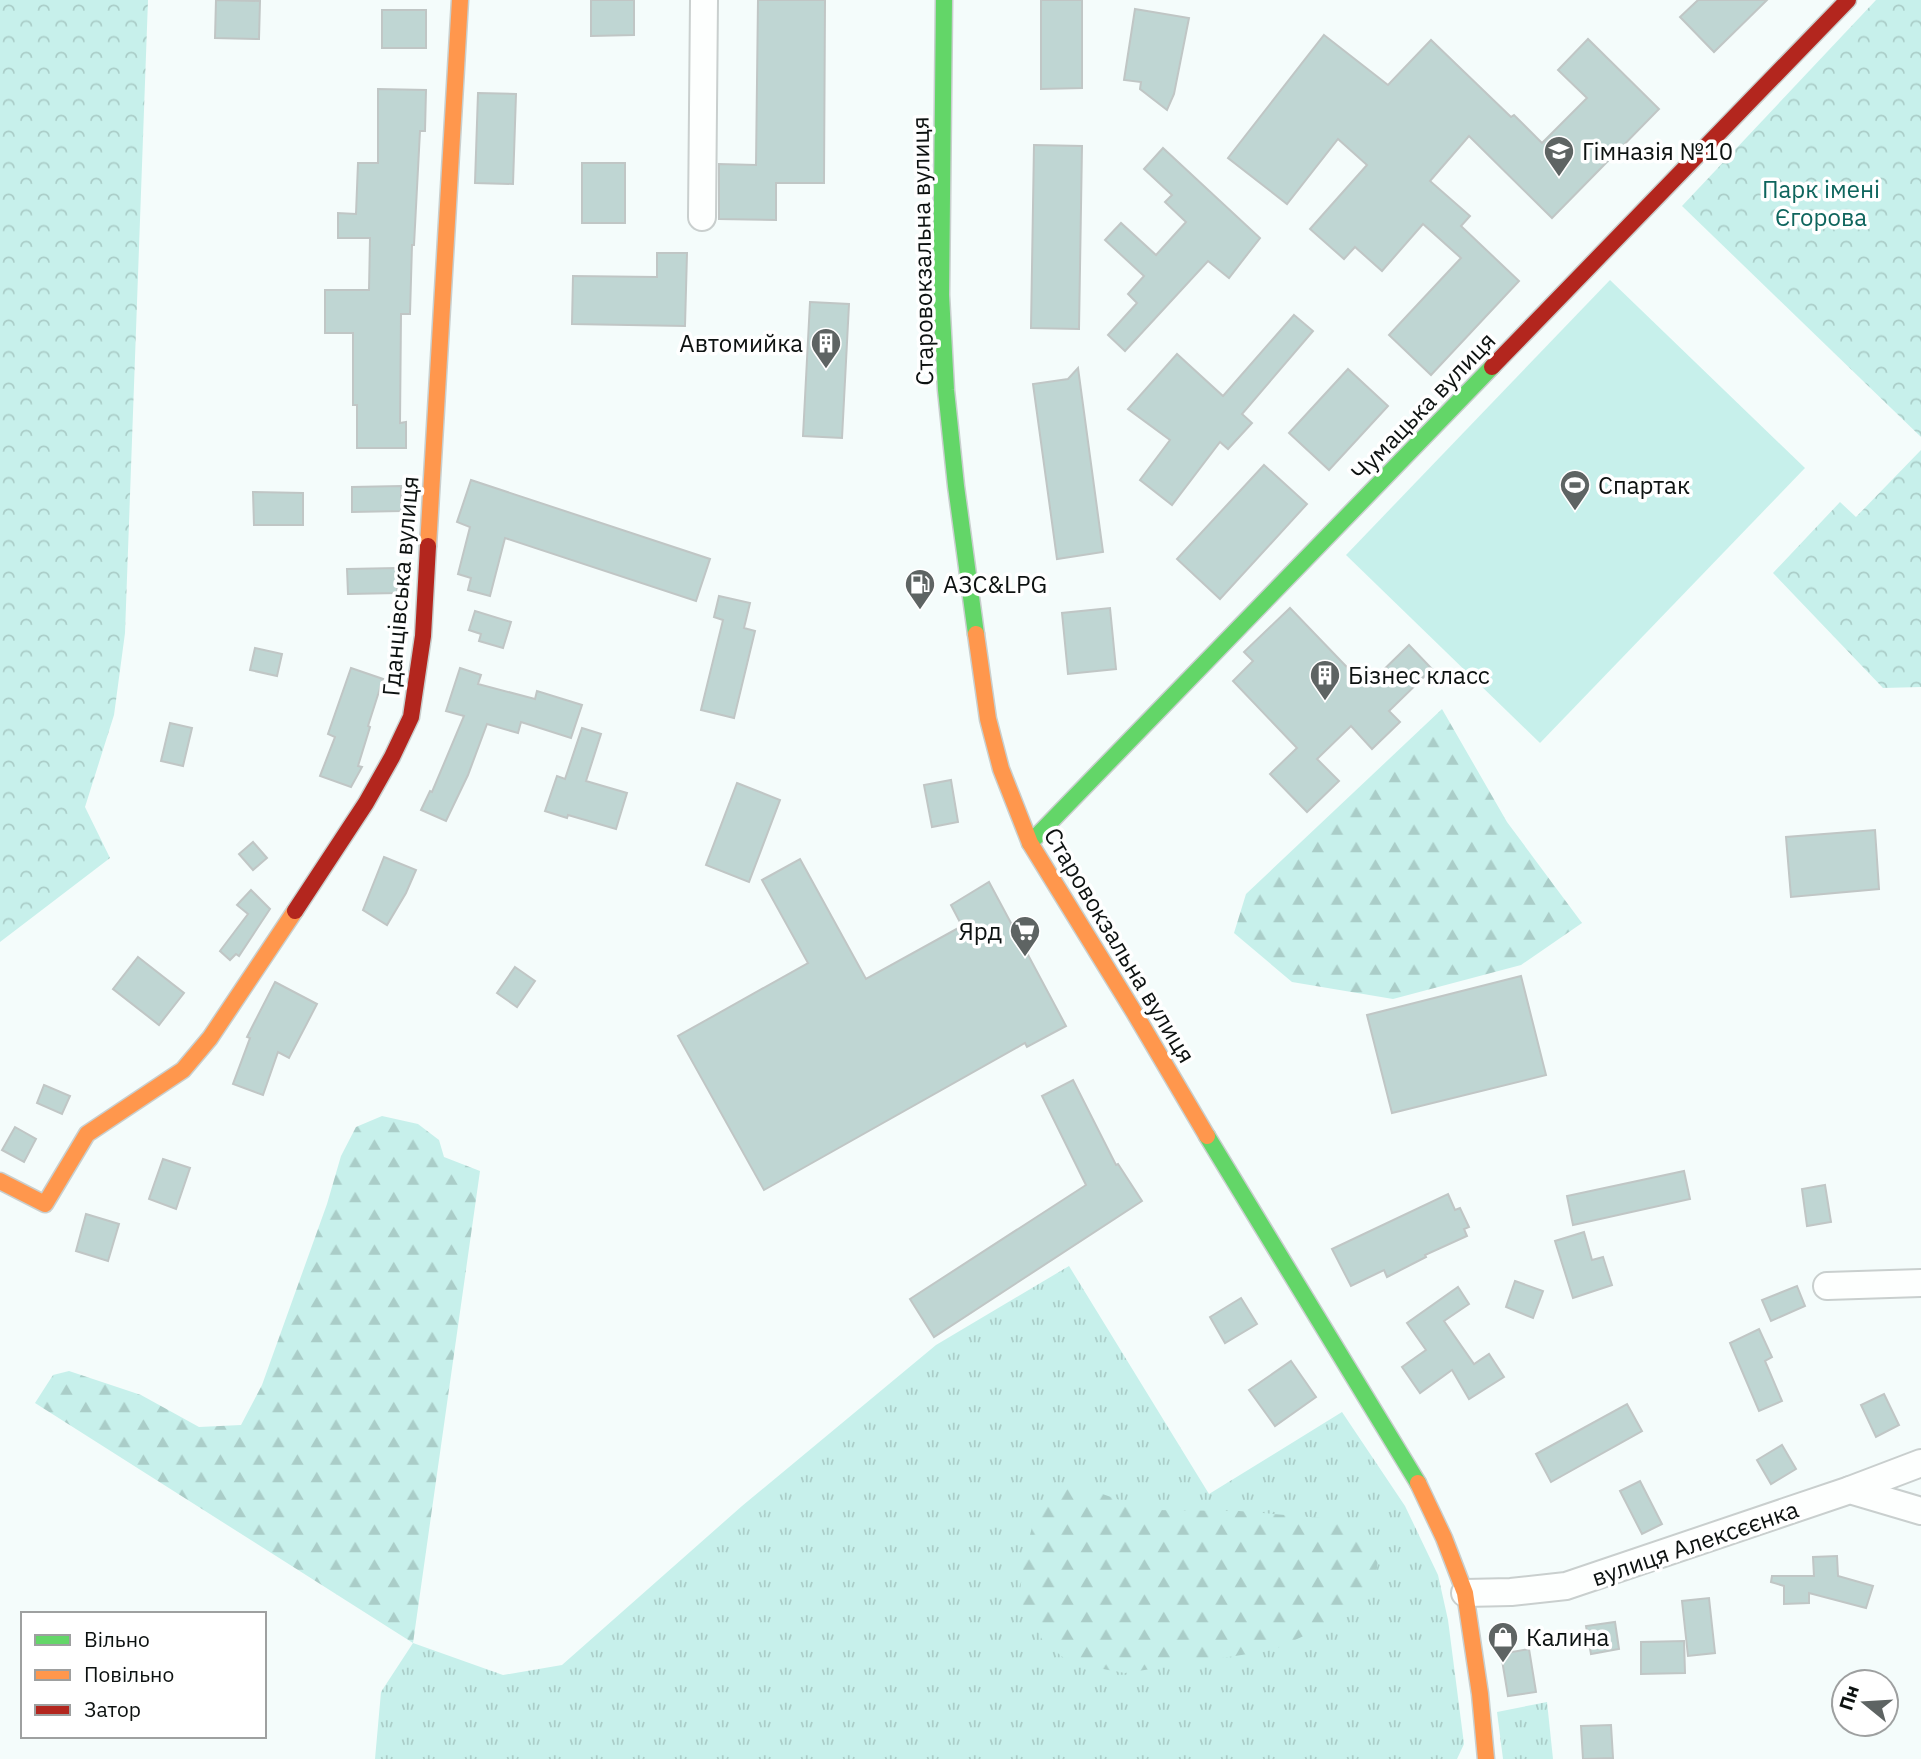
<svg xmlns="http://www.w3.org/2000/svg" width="1921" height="1759" font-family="'IBM Plex Sans',sans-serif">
  <defs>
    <pattern id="grass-tufts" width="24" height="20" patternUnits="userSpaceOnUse" patternTransform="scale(1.75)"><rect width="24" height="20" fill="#c7f0eb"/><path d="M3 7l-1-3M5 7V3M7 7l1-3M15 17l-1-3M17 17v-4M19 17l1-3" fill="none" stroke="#aacdc8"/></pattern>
    <pattern id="forest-firs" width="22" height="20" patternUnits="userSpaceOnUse" patternTransform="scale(1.75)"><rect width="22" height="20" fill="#c7f0eb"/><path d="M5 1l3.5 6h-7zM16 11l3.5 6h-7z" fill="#aacdc8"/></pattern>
    <pattern id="park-crowns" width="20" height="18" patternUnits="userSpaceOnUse" patternTransform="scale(1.75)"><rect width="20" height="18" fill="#c7f0eb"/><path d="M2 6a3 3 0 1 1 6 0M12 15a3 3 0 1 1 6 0" fill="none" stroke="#aacdc8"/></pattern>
  </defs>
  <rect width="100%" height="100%" fill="#f4fcfb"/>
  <g fill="url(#grass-tufts)">
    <polygon points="1069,1266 1209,1494 1342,1412 1405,1506 1438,1575 1448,1620 1464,1744 1457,1759 375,1759 381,1692 413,1643 503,1675 562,1665 742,1506 936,1345"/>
    <polygon points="1547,1702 1553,1759 1503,1759 1497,1712"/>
  </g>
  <g fill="url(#forest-firs)">
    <polygon points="1442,709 1507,822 1582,923 1521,965 1393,999 1292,982 1234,933 1246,894"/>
    <polygon points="382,1116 418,1124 439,1140 444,1157 480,1171 413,1643 35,1403 53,1375 69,1371 141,1395 199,1427 241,1425 262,1385 327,1204 341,1156 356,1127"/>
    <polygon points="1065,1488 1091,1490 1148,1510 1239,1511 1357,1521 1380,1546 1374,1589 1361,1605 1319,1629 1273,1650 1125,1673 1070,1663 1043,1641 1019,1598 1025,1554 1036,1512"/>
  </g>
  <g fill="url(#park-crowns)">
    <polygon points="0,0 148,0 125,633 114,715 85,807 110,858 0,942"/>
    <polygon points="1876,0 1921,0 1921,437 1682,206"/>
    <polygon points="1921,450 1921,687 1883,688 1773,573 1840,502 1856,517"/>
  </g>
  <polygon fill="#c7f0eb" points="1610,280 1805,468 1540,743 1346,555"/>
  <g fill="#bfd6d3" stroke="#c0c6c5" stroke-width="2">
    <polygon points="216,0 260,1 259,39 215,38"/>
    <polygon points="591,0 634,0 634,35 591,36"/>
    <polygon points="758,0 825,0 824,183 776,183 776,220 719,219 719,164 756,165"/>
    <polygon points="1041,0 1082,0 1082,88 1041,89"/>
    <polygon points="1698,0 1767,0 1714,52 1680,17"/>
    <polygon points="1135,9 1189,18 1174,94 1167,110 1140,89 1141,82 1124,80"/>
    <rect x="382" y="10" width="44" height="38"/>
    <polygon points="1324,35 1388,85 1431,40 1511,117 1514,115 1542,143 1587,98 1558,70 1588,39 1659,109 1552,218 1469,136 1430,181 1470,216 1461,226 1519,281 1431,375 1389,335 1461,258 1423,224 1382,271 1355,247 1344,259 1310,229 1367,165 1338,139 1287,204 1228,158"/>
    <polygon points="378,89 426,90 425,131 420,131 414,245 412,245 410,314 401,314 400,423 406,422 406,448 357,448 357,405 353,405 353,333 325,333 325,290 369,290 370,238 338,238 338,213 356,214 358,163 378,163"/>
    <polygon points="478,93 516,94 513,184 475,183"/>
    <polygon points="1034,145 1082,146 1079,329 1031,328"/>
    <polygon points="1163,148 1260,238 1229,278 1208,261 1125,351 1108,335 1137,303 1128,294 1144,276 1105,240 1121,223 1156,255 1186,222 1165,202 1172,195 1144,169"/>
    <rect x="582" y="163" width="43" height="60"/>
    <polygon points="657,253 687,253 685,326 572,324 573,276 657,277"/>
    <polygon points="810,302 849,304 842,438 803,436"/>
    <polygon points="1294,315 1313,331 1242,414 1252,423 1228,449 1220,442 1172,505 1140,480 1170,440 1128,409 1177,354 1223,396"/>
    <polygon points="1078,368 1103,552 1057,559 1033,384 1068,379"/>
    <polygon points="1348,369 1388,406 1329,470 1289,433"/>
    <polygon points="1264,465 1307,504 1220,599 1177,559"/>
    <polygon points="471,480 710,559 696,601 505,538 490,596 468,590 471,578 458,574 470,527 457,522"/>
    <polygon points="401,486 401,511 352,512 352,487"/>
    <polygon points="253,492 303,493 303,525 254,525"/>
    <polygon points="397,568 397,593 348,594 347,569"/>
    <polygon points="719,596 750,603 744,628 755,631 734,718 701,710 723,620 714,617"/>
    <polygon points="1110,608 1116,669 1068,674 1062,613"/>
    <polygon points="1290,608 1366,687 1409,645 1432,669 1389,711 1400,722 1372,749 1351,726 1317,759 1339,781 1307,812 1270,774 1297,748 1233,681 1253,661 1244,652"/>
    <polygon points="475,611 511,622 503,648 479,641 481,634 469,630"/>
    <polygon points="255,648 282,654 277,676 250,670"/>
    <polygon points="351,668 383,679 368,726 370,727 358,766 362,767 351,787 320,776 335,737 328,734"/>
    <polygon points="460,668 481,675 478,684 535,699 537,691 582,705 571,738 521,722 518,733 487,724 468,775 446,821 421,810 430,791 432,792 464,716 446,711"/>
    <polygon points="170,723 192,728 183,766 161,761"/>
    <polygon points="582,728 601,734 586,781 627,793 616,829 568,815 567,818 545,811 557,776 565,779"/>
    <polygon points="951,780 958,822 932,827 924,785"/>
    <polygon points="737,783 780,800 749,882 706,865"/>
    <polygon points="1875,830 1879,889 1791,897 1786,837"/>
    <polygon points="253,842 267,858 253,870 239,854"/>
    <polygon points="384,857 416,870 406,893 387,925 363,910"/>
    <polygon points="800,859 866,979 962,926 951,905 989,882 1066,1026 1027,1047 1025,1043 764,1190 678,1036 808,963 762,880"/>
    <polygon points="251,890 270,909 239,956 236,954 230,960 220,951 248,914 237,905"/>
    <polygon points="138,957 184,993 159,1025 113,989"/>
    <polygon points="515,967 535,981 517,1007 497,993"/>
    <polygon points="1521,976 1546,1075 1392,1113 1367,1015"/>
    <polygon points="275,982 317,1004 289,1058 278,1052 263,1095 233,1084 250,1038 247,1037"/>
    <polygon points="1073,1080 1116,1165 1118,1164 1142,1201 934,1337 910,1299 1086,1185 1042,1096"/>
    <polygon points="44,1085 70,1096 62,1114 37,1103"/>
    <polygon points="15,1127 36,1139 24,1162 2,1150"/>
    <polygon points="163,1159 190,1168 176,1209 149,1199"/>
    <polygon points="1684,1171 1690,1199 1573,1225 1567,1196"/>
    <polygon points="1825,1185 1831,1222 1807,1226 1802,1189"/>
    <polygon points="1448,1194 1455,1210 1460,1208 1469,1227 1464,1229 1467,1236 1425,1255 1426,1257 1387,1277 1384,1270 1351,1286 1332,1249"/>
    <polygon points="86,1214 119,1224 108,1261 76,1251"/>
    <polygon points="1584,1232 1592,1260 1603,1257 1612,1285 1573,1298 1555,1241"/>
    <polygon points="1515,1281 1543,1291 1533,1318 1506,1307"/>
    <polygon points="1797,1286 1805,1306 1771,1321 1762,1300"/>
    <polygon points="1458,1287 1469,1304 1444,1321 1474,1364 1489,1354 1504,1377 1469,1399 1452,1370 1420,1393 1402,1367 1426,1350 1407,1323"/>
    <polygon points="1241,1298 1257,1324 1225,1343 1210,1317"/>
    <polygon points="1759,1329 1772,1357 1765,1361 1782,1401 1759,1411 1730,1343"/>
    <polygon points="1291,1361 1316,1397 1275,1426 1249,1390"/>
    <polygon points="1884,1394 1899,1425 1876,1437 1861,1405"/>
    <polygon points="1627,1404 1642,1431 1551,1482 1536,1454"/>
    <polygon points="1782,1445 1796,1469 1771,1484 1757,1460"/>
    <polygon points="1640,1481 1662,1524 1642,1534 1620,1491"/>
    <polygon points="1837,1556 1838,1576 1873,1586 1866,1608 1809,1593 1809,1603 1784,1604 1784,1586 1771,1582 1772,1576 1814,1576 1813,1557"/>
    <polygon points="1709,1598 1715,1653 1688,1656 1682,1601"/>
    <polygon points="1615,1622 1619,1649 1591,1654 1586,1626"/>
    <polygon points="1684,1641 1685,1673 1641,1674 1641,1642"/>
    <polygon points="1529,1649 1536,1692 1508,1696 1501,1654"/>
    <polygon points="1611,1725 1613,1758 1583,1759 1581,1726"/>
  </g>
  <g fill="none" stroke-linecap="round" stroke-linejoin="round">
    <g stroke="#c9cfce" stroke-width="30">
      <g id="street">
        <polyline points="702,217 704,0"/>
        <polyline points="1827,1286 1921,1283"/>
        <polyline points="1850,1490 1921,1463"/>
        <polyline points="1465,1593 1511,1592 1566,1586 1850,1490 1921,1511"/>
      </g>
    </g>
    <g stroke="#c9cfce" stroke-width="19">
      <g id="fast">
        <polyline points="944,0 941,295 946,390 956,486 976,634"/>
        <polyline points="1030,843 1492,367"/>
        <polyline points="1207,1136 1418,1483"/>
      </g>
    </g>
    <g stroke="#c9cfce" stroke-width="19">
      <g id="slow">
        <polyline points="428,546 460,0"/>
        <polyline points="976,634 988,719 1001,769 1030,843 1134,1012 1207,1136"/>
        <polyline points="0,1181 45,1204 87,1134 183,1070 210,1038 295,911"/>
        <polyline points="1418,1483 1444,1538 1465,1593 1480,1694 1486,1759"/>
      </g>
    </g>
    <g stroke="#c9cfce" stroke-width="19">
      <g id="jam">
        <polyline points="1492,367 1848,0"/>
        <polyline points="295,911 366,803 392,757 411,717 423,636 428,546"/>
      </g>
    </g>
    <use href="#street" stroke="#fdfffe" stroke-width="26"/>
    <use href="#fast" stroke="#63d668" stroke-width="16"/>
    <use href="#slow" stroke="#ff974d" stroke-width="16"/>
    <use href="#jam" stroke="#b3261e" stroke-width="16"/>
  </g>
  <defs>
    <g id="school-pin" transform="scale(1.575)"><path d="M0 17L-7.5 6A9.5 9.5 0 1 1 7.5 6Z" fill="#5e6463" stroke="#fff"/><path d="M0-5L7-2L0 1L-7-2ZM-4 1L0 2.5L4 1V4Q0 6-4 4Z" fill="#fff"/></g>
    <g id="building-pin" transform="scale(1.575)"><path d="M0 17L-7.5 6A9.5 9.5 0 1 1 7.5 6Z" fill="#5e6463" stroke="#fff"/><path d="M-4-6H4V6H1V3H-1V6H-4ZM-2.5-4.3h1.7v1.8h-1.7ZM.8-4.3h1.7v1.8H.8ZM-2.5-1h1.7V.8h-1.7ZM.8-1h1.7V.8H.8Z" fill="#fff"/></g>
    <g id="stadium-pin" transform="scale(1.575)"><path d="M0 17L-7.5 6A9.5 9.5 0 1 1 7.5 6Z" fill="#5e6463" stroke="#fff"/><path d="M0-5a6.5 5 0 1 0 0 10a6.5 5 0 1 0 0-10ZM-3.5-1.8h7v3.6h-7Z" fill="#fff"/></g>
    <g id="fuel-pin" transform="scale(1.575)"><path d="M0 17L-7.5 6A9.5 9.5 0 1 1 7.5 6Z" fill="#5e6463" stroke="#fff"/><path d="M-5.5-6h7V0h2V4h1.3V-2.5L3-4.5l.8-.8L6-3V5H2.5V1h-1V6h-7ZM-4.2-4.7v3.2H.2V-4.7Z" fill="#fff"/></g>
    <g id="supermarket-pin" transform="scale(1.575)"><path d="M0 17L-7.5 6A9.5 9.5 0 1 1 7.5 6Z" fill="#5e6463" stroke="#fff"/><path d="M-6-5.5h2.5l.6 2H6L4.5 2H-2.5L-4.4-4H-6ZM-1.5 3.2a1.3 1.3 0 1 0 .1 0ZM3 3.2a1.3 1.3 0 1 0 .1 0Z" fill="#fff"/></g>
    <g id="shop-pin" transform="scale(1.575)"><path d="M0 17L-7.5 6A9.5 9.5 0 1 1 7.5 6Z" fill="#5e6463" stroke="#fff"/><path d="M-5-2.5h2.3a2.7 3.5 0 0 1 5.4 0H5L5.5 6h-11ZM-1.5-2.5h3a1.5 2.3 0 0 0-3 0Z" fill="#fff"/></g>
  </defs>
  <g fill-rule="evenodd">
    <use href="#school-pin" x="1559" y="151"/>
    <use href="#building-pin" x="826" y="343"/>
    <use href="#stadium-pin" x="1575" y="485"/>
    <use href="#fuel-pin" x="920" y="584"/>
    <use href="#building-pin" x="1325" y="675"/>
    <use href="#supermarket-pin" x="1025" y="931"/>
    <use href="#shop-pin" x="1503" y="1637"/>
  </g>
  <g text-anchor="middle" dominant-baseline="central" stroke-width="7" stroke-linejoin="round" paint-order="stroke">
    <g font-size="24" fill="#0d1211" stroke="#fff" text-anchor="start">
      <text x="1582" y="151">Гімназія №10</text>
      <text x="803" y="343" text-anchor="end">Автомийка</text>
      <text x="1598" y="485">Спартак</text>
      <text x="943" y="584">АЗС&amp;LPG</text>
      <text x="1348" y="675">Бізнес класс</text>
      <text x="1002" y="931" text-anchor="end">Ярд</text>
      <text x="1526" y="1637">Калина</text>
    </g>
    <g font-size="24" fill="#0e655d" stroke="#fff">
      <text x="1821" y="189">Парк імені<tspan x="1821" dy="28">Єгорова</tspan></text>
    </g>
    <g font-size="24" fill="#0d1211" stroke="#fff">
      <text transform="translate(922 251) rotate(-91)">Старовокзальна вулиця</text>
      <text transform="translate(1423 406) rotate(-46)">Чумацька вулиця</text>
      <text transform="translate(400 586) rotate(-85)">Гданцівська вулиця</text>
      <text transform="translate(1120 945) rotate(59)">Старовокзальна вулиця</text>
      <text transform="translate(1695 1543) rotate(-19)">вулиця Алексєєнка</text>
    </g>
  </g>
  <rect x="21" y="1612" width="245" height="126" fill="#ffffff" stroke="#9ea0a0" stroke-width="2"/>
  <rect x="35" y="1635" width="35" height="10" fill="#63d668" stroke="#9ea0a0" stroke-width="2"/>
  <text x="84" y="1647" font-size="21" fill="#0d1211">Вільно</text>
  <rect x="35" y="1670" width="35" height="10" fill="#ff974d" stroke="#9ea0a0" stroke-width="2"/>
  <text x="84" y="1682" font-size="21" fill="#0d1211">Повільно</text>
  <rect x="35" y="1705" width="35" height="10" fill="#b3261e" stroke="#9ea0a0" stroke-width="2"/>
  <text x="84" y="1717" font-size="21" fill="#0d1211">Затор</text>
  <g transform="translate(1865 1703) rotate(288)"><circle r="33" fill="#ffffff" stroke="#9ea0a0" stroke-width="2"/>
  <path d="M0-5L12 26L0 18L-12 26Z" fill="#5e6463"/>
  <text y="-10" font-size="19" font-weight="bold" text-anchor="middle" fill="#0d1211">Пн</text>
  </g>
</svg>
